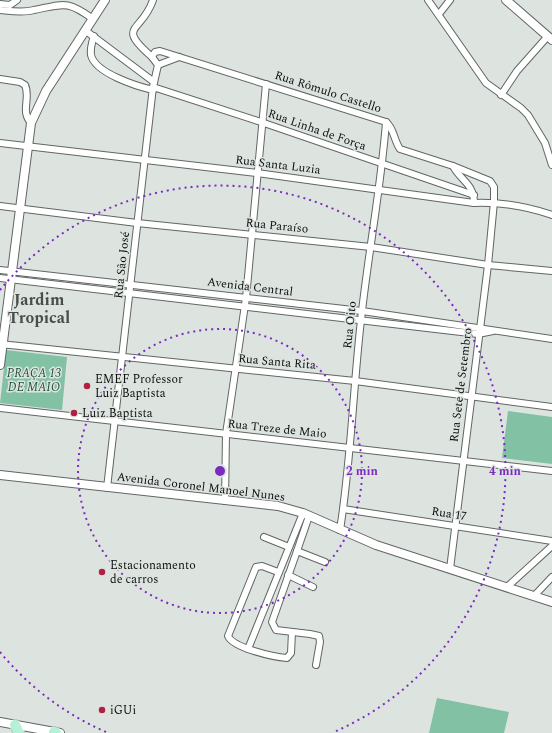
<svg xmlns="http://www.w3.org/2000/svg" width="552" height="733" font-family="Spectral,serif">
  <rect width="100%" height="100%" fill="#dde4e0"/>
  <g fill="#82c1a3">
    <polygon points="6,350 67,357 62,410 0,403"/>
    <polygon points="508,411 552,417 552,464 502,458"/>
    <polygon points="437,698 509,712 504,733 429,733"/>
  </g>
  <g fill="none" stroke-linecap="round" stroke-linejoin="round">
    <g stroke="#606663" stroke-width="8">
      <g id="minor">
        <polyline points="428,0 486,83 521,108 528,115 545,143 552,165"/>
        <polyline points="0,4 10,5 17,0"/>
        <path d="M0,10C11,11 23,13 34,10C64,4 67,0 93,19"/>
        <polyline points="439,14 450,0"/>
        <polyline points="86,31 154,82"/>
        <path d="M94,36C92,42 90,49 91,55C95,73 136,86 153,90"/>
        <path d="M152,57C115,25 142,33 153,0"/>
        <polyline points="158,65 179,57"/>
        <path d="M0,79L20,82L25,85C31,98 20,111 31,123"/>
        <polyline points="153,87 261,122 474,195"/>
        <polyline points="501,95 517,71 548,36"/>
        <path d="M0,143L257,173L474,203C501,202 526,206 552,215"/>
        <polyline points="0,206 137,223 371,247 488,265 552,271"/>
        <polyline points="0,270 362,311 552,339"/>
        <polyline points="0,278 478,334 493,331"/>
        <polyline points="0,344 355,381 552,407"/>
        <polyline points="0,408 552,471"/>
        <path d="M107,488L153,87L158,65L152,57L155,52L160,51L386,122C394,128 394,141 400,149L453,166C461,181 474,184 474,203"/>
        <polyline points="225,501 226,434 246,298 266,84"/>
        <polyline points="343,509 552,541"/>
        <path d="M340,530C351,461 353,390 361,320C368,254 381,188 386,122"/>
        <polyline points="264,537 289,547"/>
        <polyline points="297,551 309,516"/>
        <polyline points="450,569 488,265 494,202 494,187 490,181 453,166"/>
        <path d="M278,572L262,566L256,567L228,636C233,648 274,657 287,658L291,653L292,632"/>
        <polyline points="288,575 313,587"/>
        <polyline points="507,587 552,546"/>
        <polyline points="535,595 552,577"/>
        <polyline points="248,649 303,513"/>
        <polyline points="316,665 320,642 319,636 310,634 276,630 272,622 297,551 325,562"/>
      </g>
    </g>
    <g stroke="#606663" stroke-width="10">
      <g id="tertiary">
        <polyline points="506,0 552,40"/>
        <polyline points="0,365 31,123 46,91 105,0"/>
        <polyline points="0,475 278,506 303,513 376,545 552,602"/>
        <polyline points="0,722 60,733"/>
      </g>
    </g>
    <g stroke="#c0c0c0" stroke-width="12">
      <g id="primary">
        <polyline points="15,725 19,733"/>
        <polyline points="54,732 56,733"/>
      </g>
    </g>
    <use href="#minor" stroke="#fff" stroke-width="6"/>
    <use href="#tertiary" stroke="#fff" stroke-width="8"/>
    <use href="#primary" stroke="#b3f2d6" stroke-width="10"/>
  </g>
  <g fill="none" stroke="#7b2cbf" stroke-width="2" stroke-dasharray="2 4">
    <circle cx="220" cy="471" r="142"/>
    <path d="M106 732A285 285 0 0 1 0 652M0 290A285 285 0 1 1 334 732"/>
  </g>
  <g fill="#b11f44" stroke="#dde4e0" stroke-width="1.5">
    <circle cx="87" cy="386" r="4"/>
    <circle cx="74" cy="413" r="4"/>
    <circle cx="102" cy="572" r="4"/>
    <circle cx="102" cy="710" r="4"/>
  </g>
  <g text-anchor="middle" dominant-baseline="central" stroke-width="3" stroke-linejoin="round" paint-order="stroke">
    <g font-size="12" fill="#0c0e0d" stroke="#dde4e0">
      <text transform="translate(328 92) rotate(18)">Rua Rômulo Castello</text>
      <text transform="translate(317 130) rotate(19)">Rua Linha de Força</text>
      <text transform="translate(278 165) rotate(7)">Rua Santa Luzia</text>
      <text transform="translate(277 226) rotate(6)">Rua Paraíso</text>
      <text transform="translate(122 265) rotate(-84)">Rua São José</text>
      <text transform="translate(250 287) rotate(7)">Avenida Central</text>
      <text transform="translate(350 325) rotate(-84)">Rua Oito</text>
      <text transform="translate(277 362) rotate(5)">Rua Santa Rita</text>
      <text transform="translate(461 385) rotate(-83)">Rua Sete de Setembro</text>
      <text transform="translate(277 429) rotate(6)">Rua Treze de Maio</text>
      <text transform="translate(201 487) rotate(7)">Avenida Coronel Manoel Nunes</text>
      <text transform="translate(449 514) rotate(9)">Rua 17</text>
    </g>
    <g font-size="12" font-style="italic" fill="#224c3a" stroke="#dde4e0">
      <text x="34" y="373">PRAÇA 13<tspan x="34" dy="14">DE MAIO</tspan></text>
    </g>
    <g font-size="12" fill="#0c0e0d" stroke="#dde4e0" text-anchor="start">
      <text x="95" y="379">EMEF Professor<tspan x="95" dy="14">Luiz Baptista</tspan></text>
      <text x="82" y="413">Luiz Baptista</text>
      <text x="110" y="565">Estacionamento<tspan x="110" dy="14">de carros</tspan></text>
      <text x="110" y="710">iGUi</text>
    </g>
    <g font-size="16" font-weight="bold" fill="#494e4c" stroke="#dde4e0">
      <text x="39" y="300">Jardim<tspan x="39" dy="18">Tropical</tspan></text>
    </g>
  </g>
  <circle cx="220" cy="471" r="6" fill="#7b2cbf" stroke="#dde4e0" stroke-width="2"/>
  <g font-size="12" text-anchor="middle" font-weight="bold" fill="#7b2cbf" stroke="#dde4e0" stroke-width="3" stroke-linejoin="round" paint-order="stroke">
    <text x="362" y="475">2 min</text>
    <text x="505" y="475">4 min</text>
  </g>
</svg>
